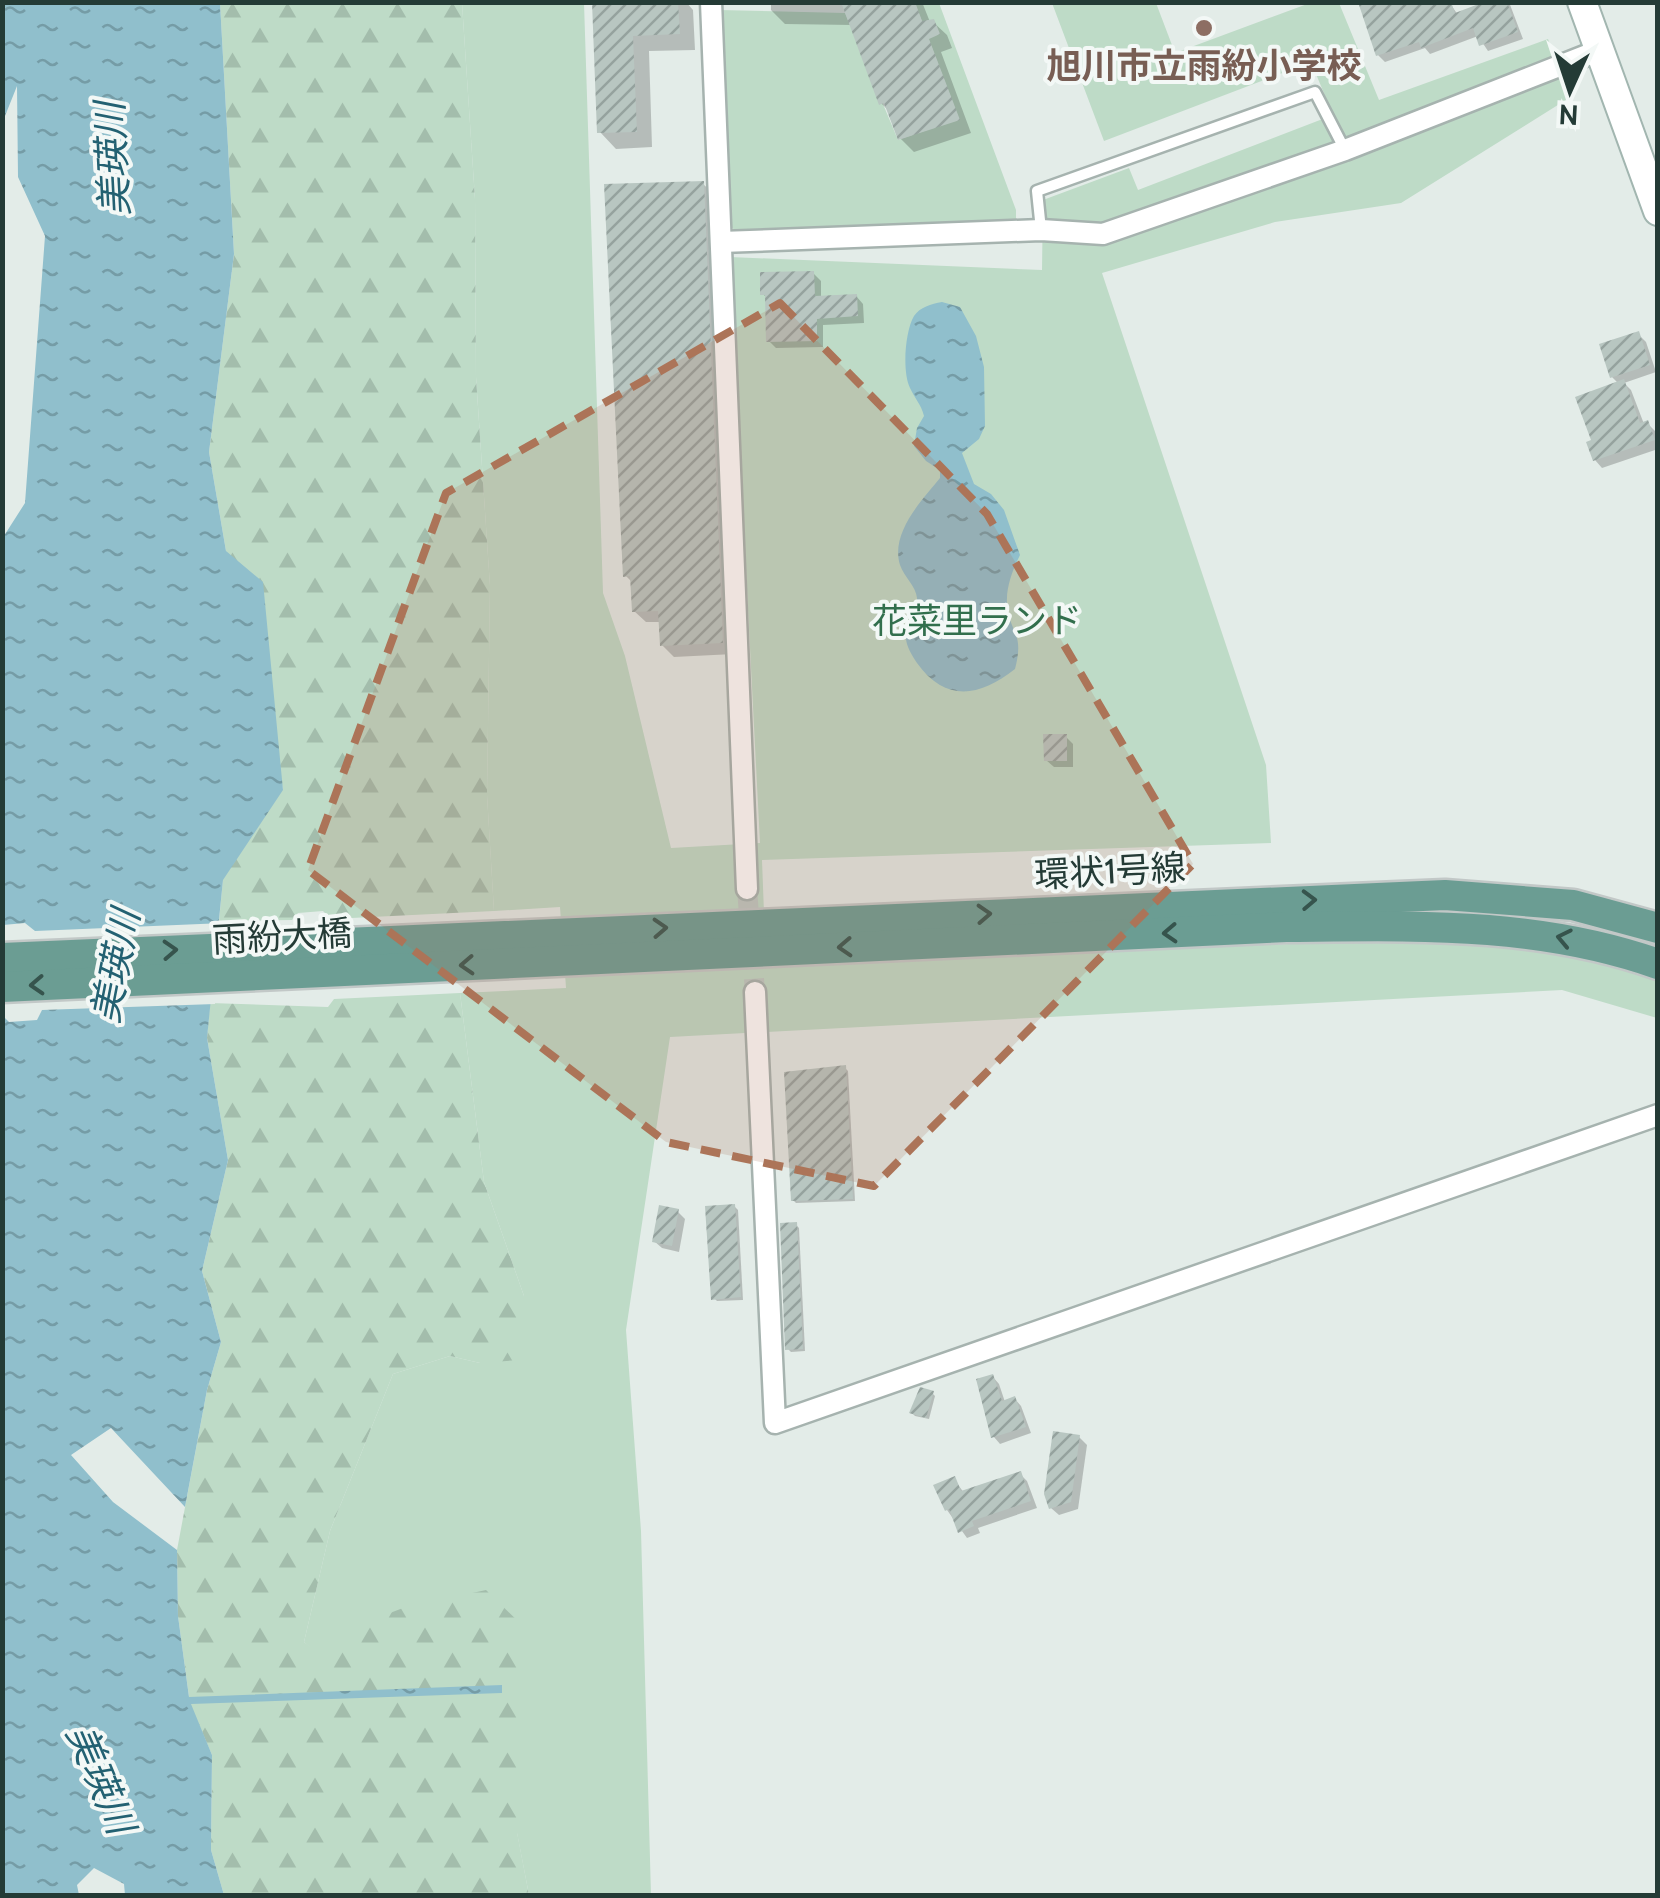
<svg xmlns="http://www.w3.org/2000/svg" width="1660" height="1898" font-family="Cabin,'Noto Sans JP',sans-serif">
  <defs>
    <pattern id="forest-firs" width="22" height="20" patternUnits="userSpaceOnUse" patternTransform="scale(2.5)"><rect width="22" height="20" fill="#bedbc7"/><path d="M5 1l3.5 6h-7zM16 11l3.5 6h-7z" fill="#a3bdac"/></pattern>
    <pattern id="water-ripples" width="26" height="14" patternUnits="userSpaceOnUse" patternTransform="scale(2.5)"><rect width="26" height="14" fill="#90bfcc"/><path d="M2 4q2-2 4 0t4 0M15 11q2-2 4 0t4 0" fill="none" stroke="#759ca6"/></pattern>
    <pattern id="building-hatch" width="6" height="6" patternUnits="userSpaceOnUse" patternTransform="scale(2.5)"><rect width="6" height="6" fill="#b8c6c1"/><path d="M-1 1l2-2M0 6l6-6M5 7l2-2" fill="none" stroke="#95a29e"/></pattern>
  </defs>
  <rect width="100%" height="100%" fill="#e3ece8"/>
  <g fill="#bedbc7">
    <polygon points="462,3 584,3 603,593 625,656 671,848 760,843 730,257 1042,270 1043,200 1129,168 1138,190 1333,115 1311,62 1104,141 1052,3 1156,3 1175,53 1310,3 1339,3 1379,100 1548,39 1569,98 1401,203 1275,222 1102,273 1266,765 1271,843 762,860 764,913 561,921 560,907 494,911 487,795 490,586 476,377 475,199"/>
    <polygon points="915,3 939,3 1016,210 1016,226 738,234 727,222 719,10 845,13 898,140 959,119"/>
    <polygon points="1437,938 1547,947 1657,977 1657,1018 1562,990 670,1037 626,1330 641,1531 651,1895 529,1895 517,1833 304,1642 330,1531 393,1374 450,1356 480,1363 524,1296 484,1182 460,993 566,988 565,973"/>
  </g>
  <g fill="url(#forest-firs)">
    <polygon points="220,3 462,3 475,199 476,377 490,586 487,795 494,911 331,919 323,911 298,913 292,920 219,921 223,879 283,789 226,551 209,452 234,254"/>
    <polygon points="460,993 484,1182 524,1296 519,1360 480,1363 450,1356 393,1374 330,1531 304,1642 328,1660 343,1631 403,1608 486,1590 525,1628 517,1832 529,1895 224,1895 211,1850 212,1755 190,1704 178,1616 177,1550 207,1390 221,1342 202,1271 228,1160 207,1038 210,1003 328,1007 334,999"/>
  </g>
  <g fill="url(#water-ripples)">
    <polygon points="3,3 220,3 234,254 209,452 226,551 263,582 283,790 223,880 207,1038 228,1160 202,1271 221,1342 207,1390 185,1507 111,1428 71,1455 113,1502 177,1550 178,1616 189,1697 502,1685 502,1693 191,1704 212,1755 211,1850 224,1895 125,1895 124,1884 94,1868 77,1885 79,1895 3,1895 2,539 25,503 45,236 18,177 17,86 3,121"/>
    <path d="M942,302L960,307L976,336L984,367L985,426L979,439L962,453L974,484L991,494L1004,510L1020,555C1013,569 1006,587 1007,603C1009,634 1025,631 1015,669C979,697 946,703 917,663C912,655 905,645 906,635C908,621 918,613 917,598C916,586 904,577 900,565C890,533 922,500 940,478V470L926,461L914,446L917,428L924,416C921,404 915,399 910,388C902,372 905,331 914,316C920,307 931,304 942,302Z"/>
  </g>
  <polygon fill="#e3ece8" points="25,923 35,931 224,923 215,1004 42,1010 37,1020 9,1022 2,1015 3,925"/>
  <g fill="#0003">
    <polygon points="595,2 686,2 693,10 695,50 649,51 652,147 616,149 600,132"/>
    <polygon points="771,2 922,2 930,22 933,22 947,35 952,48 941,52 971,133 914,152 900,138 890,112 881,103 852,25 785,24 771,10"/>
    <polygon points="1449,2 1458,15 1491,2 1509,2 1523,39 1488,51 1478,36 1430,54 1425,48 1385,62 1378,55"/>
    <polygon points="703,184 715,195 734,654 674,657 662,645 661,622 646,622 634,611 633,583 626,576"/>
    <polygon points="813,273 821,281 821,298 856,296 863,304 864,323 823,325 823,347 776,348 769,341 768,299 763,294"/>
    <polygon points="1638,334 1646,342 1656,372 1624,383 1631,390 1644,424 1647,423 1655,431 1658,449 1602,468 1595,460 1595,441 1619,384 1612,377"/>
    <polygon points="1066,737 1073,744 1073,767 1054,767 1046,760"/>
    <polygon points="845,1068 848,1071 855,1201 796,1203 793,1200"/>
    <polygon points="734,1206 738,1210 743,1300 717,1301 714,1298"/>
    <polygon points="678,1212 685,1219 679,1252 662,1248 654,1241"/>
    <polygon points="796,1225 799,1228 805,1351 791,1352 788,1349"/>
    <polygon points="993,1377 999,1384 1005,1402 1015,1399 1021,1406 1031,1433 1000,1444 994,1437"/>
    <polygon points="932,1393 935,1396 929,1419 915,1416 912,1413"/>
    <polygon points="1079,1437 1087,1445 1078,1509 1059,1515 1051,1508"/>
    <polygon points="1020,1474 1027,1481 1037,1508 978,1528 980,1533 967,1538 947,1510 954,1479 964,1493"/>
  </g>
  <g fill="url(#building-hatch)">
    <polygon points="592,2 678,2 680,34 633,36 637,132 597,133"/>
    <polygon points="841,2 915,2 922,21 934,19 940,34 929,39 960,120 898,140 884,103 879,105"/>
    <polygon points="1358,2 1451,2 1455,13 1484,2 1507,2 1518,32 1479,46 1473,28 1421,48 1419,42 1376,56"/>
    <polygon points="704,181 723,643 660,646 658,611 632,612 630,576 623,577 604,184"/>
    <polygon points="814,271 815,296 857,294 858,316 817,319 817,341 766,342 765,295 760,295 760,272"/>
    <polygon points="1639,331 1650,365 1610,378 1599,344"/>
    <polygon points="1624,379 1640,423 1648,420 1655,440 1593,461 1586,442 1591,440 1575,397"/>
    <polygon points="1043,734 1067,734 1067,761 1044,761"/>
    <polygon points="846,1065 853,1199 791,1201 784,1072"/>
    <polygon points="735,1204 741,1297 711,1300 705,1206"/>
    <polygon points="659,1205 679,1209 672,1246 652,1242"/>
    <polygon points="797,1222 803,1349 785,1350 780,1223"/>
    <polygon points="993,1374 1002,1401 1015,1396 1026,1427 991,1438 976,1379"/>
    <polygon points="920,1387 934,1391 926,1418 909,1413"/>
    <polygon points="1053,1431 1080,1435 1071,1502 1049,1509 1044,1494"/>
    <polygon points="1021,1471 1031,1501 972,1521 974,1526 958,1533 949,1509 945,1511 933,1485 955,1476 961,1491"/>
  </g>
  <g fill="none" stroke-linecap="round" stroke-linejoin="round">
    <polyline stroke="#bdc9c4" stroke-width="20" stroke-dasharray="20 10" stroke-linecap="butt" points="747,889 755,992"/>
    <g stroke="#a6b3af" stroke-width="15">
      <polyline id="lane" points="1041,230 1037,191 1315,92 1345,150"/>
    </g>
    <g stroke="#a6b3af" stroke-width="25">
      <g id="street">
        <polyline points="711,2 747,889"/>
        <polyline points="721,242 1041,230 1103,234 1345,150 1600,50"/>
        <polyline points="755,992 775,1423 1658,1115"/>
      </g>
    </g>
    <g stroke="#a2b6b0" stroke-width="32">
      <polyline id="secondary" points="1582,2 1658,211"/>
    </g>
    <g stroke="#c2c8c7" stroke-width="35">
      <g id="primary">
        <polyline points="2,958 1445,895 1573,905 1658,928"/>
        <path d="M2,987L1286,927C1413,926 1536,921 1658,964"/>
      </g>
    </g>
    <use href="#lane" stroke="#fff" stroke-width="10"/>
    <use href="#street" stroke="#fff" stroke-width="20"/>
    <use href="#secondary" stroke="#fff" stroke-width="28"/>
    <use href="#primary" stroke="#6b9d93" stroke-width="30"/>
  </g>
  <defs><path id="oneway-chevron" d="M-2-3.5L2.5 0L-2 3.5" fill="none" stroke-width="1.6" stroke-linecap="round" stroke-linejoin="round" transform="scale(2.5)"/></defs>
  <g stroke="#36544d">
    <use href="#oneway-chevron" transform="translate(1309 900) rotate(-2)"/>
    <use href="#oneway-chevron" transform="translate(984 914) rotate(-3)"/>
    <use href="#oneway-chevron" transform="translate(660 928) rotate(-3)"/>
    <use href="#oneway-chevron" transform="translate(1170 933) rotate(177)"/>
    <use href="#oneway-chevron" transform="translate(1564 938) rotate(-168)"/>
    <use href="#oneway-chevron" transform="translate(845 947) rotate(177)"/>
    <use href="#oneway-chevron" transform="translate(170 950) rotate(-3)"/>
    <use href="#oneway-chevron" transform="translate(467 965) rotate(177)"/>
    <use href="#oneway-chevron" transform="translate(37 985) rotate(177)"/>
  </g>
  <path fill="#ac7458" fill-opacity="0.2" stroke="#ac7458" stroke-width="8" stroke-dasharray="20 12" stroke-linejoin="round" d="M780,303L987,514L1193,864L874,1186L666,1142L308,870L446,493Z"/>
  <circle fill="#8d6e63" stroke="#f3f8f6" stroke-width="4" cx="1204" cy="28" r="10"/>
  <g text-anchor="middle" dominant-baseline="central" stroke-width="8" stroke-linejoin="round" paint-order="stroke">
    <g font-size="35" font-weight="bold" fill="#785e54" stroke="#f3f8f6">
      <text x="1204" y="65">旭川市立雨紛小学校</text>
    </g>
    <g font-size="35" fill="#326f4d" stroke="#f3f8f6">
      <text x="977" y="620">花菜里ランド</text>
    </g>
    <g font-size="35" fill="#243b36" stroke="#f3f8f6">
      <text transform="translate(1110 871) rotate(-3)">環状1号線</text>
      <text transform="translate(282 936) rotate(-3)">雨紛大橋</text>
    </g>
    <g font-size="38" font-style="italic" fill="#236172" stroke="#f3f8f6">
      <text transform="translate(112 159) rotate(-93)">美瑛川</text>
      <text transform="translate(115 966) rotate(-79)">美瑛川</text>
      <text transform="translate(101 1779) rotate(67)">美瑛川</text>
    </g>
  </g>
  <rect width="1660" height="1898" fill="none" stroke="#243b36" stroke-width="10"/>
  <g transform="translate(1570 90) rotate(183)" stroke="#f3f8f6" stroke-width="8" paint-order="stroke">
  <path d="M0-8L18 38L0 25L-18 38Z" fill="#243b36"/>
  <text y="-15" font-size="28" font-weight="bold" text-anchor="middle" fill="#243b36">N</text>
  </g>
</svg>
